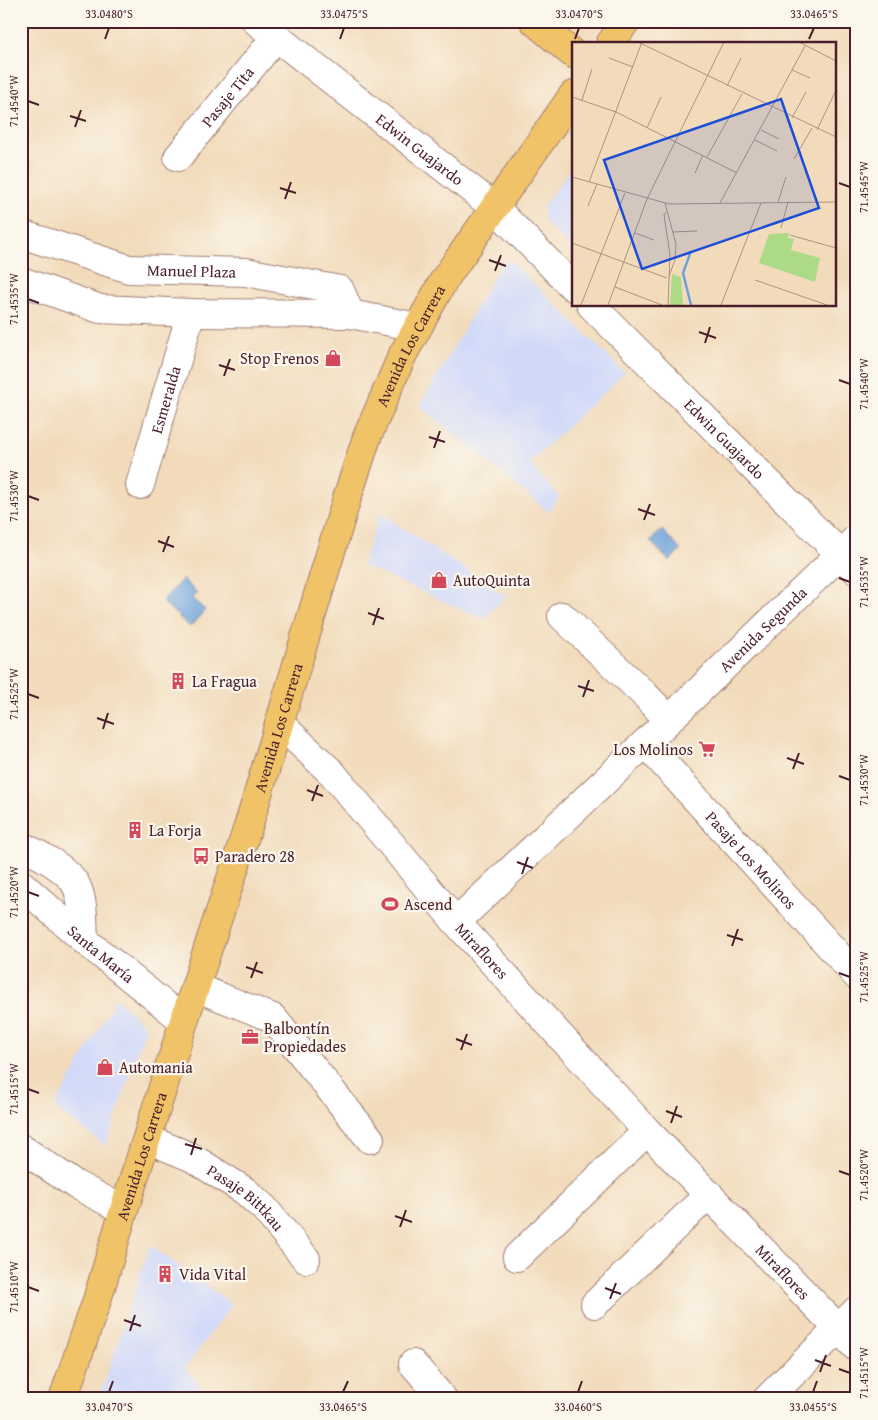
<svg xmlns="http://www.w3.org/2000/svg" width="878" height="1420" font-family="'Gentium Book Plus',serif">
  <rect width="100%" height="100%" fill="#fbf7ec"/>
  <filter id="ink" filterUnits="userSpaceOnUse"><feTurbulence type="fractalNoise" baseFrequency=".02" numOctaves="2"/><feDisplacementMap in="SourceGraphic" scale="10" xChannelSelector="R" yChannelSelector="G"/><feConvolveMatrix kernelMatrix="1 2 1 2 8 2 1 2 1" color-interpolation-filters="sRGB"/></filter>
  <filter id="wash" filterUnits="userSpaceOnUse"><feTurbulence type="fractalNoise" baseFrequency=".0096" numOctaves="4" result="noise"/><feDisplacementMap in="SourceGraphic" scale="20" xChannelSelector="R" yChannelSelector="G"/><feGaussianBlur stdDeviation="1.12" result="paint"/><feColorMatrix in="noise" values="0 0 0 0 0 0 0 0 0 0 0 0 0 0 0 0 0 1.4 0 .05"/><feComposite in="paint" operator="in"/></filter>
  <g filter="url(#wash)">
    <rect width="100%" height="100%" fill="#f2dbbb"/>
    <g fill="#d1d9f9">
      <polygon points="797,21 816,21 809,31"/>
      <polygon points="573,166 573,250 544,221 543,207"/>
      <polygon points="511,261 625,373 529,463 559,497 549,512 420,406 501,264"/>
      <polygon points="380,513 506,596 483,619 362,565"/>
      <polygon points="116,998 146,1027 106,1146 54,1108"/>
      <polygon points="150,1245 232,1304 185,1368 212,1399 99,1399"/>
    </g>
    <g fill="#6ca2d9" stroke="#5b6082">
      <polygon points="662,530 681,550 669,561 650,541"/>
      <polygon points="183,579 197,593 192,598 205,610 190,627 162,601"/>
    </g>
  </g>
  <g filter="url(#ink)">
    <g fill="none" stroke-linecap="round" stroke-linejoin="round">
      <g stroke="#9e7d73" stroke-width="30">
        <g id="minor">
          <path id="s1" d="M256,21L494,207L573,287"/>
          <path id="s2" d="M178,157L276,37"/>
          <path id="s3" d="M21,234L129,269L246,272L340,290L350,314"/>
          <polyline points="21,281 100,309 191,313 350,314 417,327"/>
          <path id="s4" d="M591,305L857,571"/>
          <path id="s5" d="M140,485L191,313"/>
          <polyline points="562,616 645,695 669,720"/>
          <path id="s6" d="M280,724L332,773L456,922L647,1131L857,1348"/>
          <path id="s7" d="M645,743L857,976"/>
          <path d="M21,846C37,853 70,870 77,887C84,903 83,923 84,940"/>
          <path id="s8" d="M21,884L84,940L184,1021"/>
          <path id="s9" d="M456,922L645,743L857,538"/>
          <polyline points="195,987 273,1018 370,1139"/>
          <path id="s10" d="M147,1139L191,1157L245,1191L264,1208L306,1259"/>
          <polyline points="21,1148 76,1185 124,1210"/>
          <polyline points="517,1257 647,1131"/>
          <polyline points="595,1304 709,1194"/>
          <polyline points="413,1364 443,1399"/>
          <polyline points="767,1399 857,1310"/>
        </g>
      </g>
      <g stroke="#9e7d73" stroke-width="30">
        <g id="major">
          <polyline points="534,21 573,54"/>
          <polyline points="610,44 626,21"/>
          <path id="s11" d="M63,1399L97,1300L124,1210L184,1021L249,824L347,498L367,437L402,356L444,280L573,95"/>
        </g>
      </g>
      <use href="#minor" stroke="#fff" stroke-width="28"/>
      <use href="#major" stroke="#f1c369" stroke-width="28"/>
    </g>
  </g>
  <path fill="none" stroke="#4a1f2b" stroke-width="2" d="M105,39L109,28M340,39L344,28M575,39L579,28M809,39L814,28M28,101L39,105M70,116L86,121M75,127L81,110M839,183L850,187M280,188L296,193M285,199L291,182M489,260L506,266M495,271L501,255M28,299L39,303M699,332L716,338M705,343L710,327M219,365L235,370M224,376L230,359M839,380L850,384M429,437L445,442M434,448L440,431M28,496L39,500M638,509L655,515M644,520L650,504M158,541L174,547M163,552L169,536M839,578L850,582M368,613L384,619M373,625L379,608M578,686L594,691M28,694L39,698M583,697L589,680M97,718L114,724M103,729L108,713M787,758L804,764M793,769L799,753M839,776L850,780M307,790L323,796M312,801L318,785M517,862L533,868M522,874L528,857M28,892L39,896M727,935L743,940M732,946L738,929M246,967L263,973M839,973L850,977M251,978L257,962M456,1039L472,1045M461,1050L467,1034M28,1089L39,1093M666,1111L682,1117M671,1123L677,1106M185,1144L202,1149M191,1155L196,1138M839,1171L850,1175M395,1216L412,1222M400,1227L406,1210M28,1287L39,1291M605,1288L621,1294M610,1299L616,1283M124,1320L141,1326M130,1331L135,1315M815,1360L831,1366M839,1369L850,1373M820,1372L826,1355M109,1392L113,1381M343,1392L348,1381M578,1392L582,1381M813,1392L817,1381"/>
  <defs>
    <g id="shop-bare" transform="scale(1.35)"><path d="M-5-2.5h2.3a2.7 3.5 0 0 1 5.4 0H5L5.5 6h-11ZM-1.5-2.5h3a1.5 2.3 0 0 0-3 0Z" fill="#d1495b" stroke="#fbf7ec" stroke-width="2.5" paint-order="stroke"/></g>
    <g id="building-bare" transform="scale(1.35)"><path d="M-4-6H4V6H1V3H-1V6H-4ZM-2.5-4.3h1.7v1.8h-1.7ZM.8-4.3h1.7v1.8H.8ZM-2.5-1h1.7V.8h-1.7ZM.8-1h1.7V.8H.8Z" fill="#d1495b" stroke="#fbf7ec" stroke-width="2.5" paint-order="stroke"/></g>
    <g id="supermarket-bare" transform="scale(1.35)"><path d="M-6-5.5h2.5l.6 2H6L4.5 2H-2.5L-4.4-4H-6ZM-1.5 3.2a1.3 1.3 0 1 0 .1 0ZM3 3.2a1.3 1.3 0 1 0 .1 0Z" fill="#d1495b" stroke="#fbf7ec" stroke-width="2.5" paint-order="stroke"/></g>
    <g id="bus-bare" transform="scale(1.35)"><path d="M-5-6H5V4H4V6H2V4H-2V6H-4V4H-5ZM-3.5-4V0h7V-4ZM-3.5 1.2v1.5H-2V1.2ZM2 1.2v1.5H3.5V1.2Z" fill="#d1495b" stroke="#fbf7ec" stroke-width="2.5" paint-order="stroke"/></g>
    <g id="stadium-bare" transform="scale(1.35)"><path d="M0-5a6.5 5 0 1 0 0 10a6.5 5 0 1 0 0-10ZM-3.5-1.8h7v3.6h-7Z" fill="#d1495b" stroke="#fbf7ec" stroke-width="2.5" paint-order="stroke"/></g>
    <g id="office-bare" transform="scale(1.35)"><path d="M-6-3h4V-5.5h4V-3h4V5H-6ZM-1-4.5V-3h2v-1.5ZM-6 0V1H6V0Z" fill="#d1495b" stroke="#fbf7ec" stroke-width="2.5" paint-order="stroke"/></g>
  </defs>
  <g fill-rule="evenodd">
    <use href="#shop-bare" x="333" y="358"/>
    <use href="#shop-bare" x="439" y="580"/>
    <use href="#building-bare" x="178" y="681"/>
    <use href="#supermarket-bare" x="707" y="749"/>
    <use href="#building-bare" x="135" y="830"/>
    <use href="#bus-bare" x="201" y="856"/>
    <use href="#stadium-bare" x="390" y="904"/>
    <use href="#office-bare" x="250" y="1037"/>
    <use href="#shop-bare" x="105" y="1067"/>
    <use href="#building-bare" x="165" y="1274"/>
  </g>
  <g text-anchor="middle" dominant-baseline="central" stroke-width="4.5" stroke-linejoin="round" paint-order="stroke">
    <g font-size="16" fill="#4a1f2b" stroke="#fbf7ec">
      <text stroke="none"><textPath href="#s2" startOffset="78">Pasaje Tita</textPath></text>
      <text stroke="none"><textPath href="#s1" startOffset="208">Edwin Guajardo</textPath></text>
      <text stroke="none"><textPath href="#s3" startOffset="176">Manuel Plaza</textPath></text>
      <text stroke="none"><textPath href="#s11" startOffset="1110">Avenida Los Carrera</textPath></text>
      <text stroke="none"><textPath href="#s5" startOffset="89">Esmeralda</textPath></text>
      <text stroke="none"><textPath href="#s4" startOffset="189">Edwin Guajardo</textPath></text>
      <text stroke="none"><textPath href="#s9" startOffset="424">Avenida Segunda</textPath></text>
      <text stroke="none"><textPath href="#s11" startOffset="705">Avenida Los Carrera</textPath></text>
      <text stroke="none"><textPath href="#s7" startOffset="158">Pasaje Los Molinos</textPath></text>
      <text stroke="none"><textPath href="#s6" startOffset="304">Miraflores</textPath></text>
      <text stroke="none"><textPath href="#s8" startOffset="106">Santa María</textPath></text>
      <text stroke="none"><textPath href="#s11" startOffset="255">Avenida Los Carrera</textPath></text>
      <text stroke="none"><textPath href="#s10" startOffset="116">Pasaje Bittkau</textPath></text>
      <text stroke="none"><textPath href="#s6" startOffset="744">Miraflores</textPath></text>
    </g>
    <g font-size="16" fill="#4a1f2b" stroke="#fbf7ec" text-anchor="start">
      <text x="319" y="358" text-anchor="end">Stop Frenos</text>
      <text x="453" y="580">AutoQuinta</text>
      <text x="192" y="681">La Fragua</text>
      <text x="693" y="749" text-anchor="end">Los Molinos</text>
      <text x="149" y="830">La Forja</text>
      <text x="215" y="856">Paradero 28</text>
      <text x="404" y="904">Ascend</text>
      <text x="264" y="1028">Balbontín<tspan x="264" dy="18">Propiedades</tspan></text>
      <text x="119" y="1067">Automania</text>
      <text x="179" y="1274">Vida Vital</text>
    </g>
  </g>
  <g transform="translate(572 42)">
    <rect width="264" height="264" fill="#f2dbbb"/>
    <path d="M217,191L216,196L222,197L219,208L248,216L243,240L187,221L197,192ZM100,232L109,235L111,263H98Z" fill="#adda87"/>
    <path fill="none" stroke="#6ca2d9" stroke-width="2.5" d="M119,263L111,231L119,209"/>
    <path fill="none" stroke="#af9081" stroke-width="1" d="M66,0L264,95M227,0L264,19M37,16L61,25M220,28L238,36M155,44L169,16M0,55L44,70L165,131M10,58L20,27M220,76L234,50M75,86L89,55M189,88L207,97M245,88L264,48M183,98L205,109M135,115L170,52M222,117L240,86M123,131L131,113M0,135L97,162L264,160M17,140L70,0M206,160L214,135M93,161L104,202L103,218L97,234M148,161L233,4M16,164L25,142M94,170L92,173L98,213L96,263M209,186L216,160M101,190L125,189M63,191L82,198M218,193L264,206M0,201L95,236M183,238L255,263M43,245L90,263M9,263L53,151M36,263L75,157L152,0M149,263L189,161"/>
    <path fill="#1d4ed8" fill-opacity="0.15" stroke="#1d4ed8" stroke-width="2.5" d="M209,57L247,166L70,227L32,118Z"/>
    <rect width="264" height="264" fill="none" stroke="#4a1f2b" stroke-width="2.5"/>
  </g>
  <rect width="878" height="1420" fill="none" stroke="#fbf7ec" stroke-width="55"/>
  <rect x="28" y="28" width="822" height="1364" fill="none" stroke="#4a1f2b" stroke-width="2"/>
  <g font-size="12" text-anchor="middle" fill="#4a1f2b">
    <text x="109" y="18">33.0480°S</text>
    <text x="344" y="18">33.0475°S</text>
    <text x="579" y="18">33.0470°S</text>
    <text x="814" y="18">33.0465°S</text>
    <text transform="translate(14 101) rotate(-90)" y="4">71.4540°W</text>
    <text transform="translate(864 187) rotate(-90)" y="4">71.4545°W</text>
    <text transform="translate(14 299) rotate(-90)" y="4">71.4535°W</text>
    <text transform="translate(864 384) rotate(-90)" y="4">71.4540°W</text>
    <text transform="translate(14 496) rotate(-90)" y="4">71.4530°W</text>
    <text transform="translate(864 582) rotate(-90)" y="4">71.4535°W</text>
    <text transform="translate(14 694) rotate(-90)" y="4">71.4525°W</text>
    <text transform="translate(864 780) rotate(-90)" y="4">71.4530°W</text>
    <text transform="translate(14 892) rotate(-90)" y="4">71.4520°W</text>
    <text transform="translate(864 977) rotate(-90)" y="4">71.4525°W</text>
    <text transform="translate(14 1089) rotate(-90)" y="4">71.4515°W</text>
    <text transform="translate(864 1175) rotate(-90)" y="4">71.4520°W</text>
    <text transform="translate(14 1287) rotate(-90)" y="4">71.4510°W</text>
    <text transform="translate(864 1373) rotate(-90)" y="4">71.4515°W</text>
    <text x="109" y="1411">33.0470°S</text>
    <text x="343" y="1411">33.0465°S</text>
    <text x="578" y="1411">33.0460°S</text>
    <text x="813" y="1411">33.0455°S</text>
  </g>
</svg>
